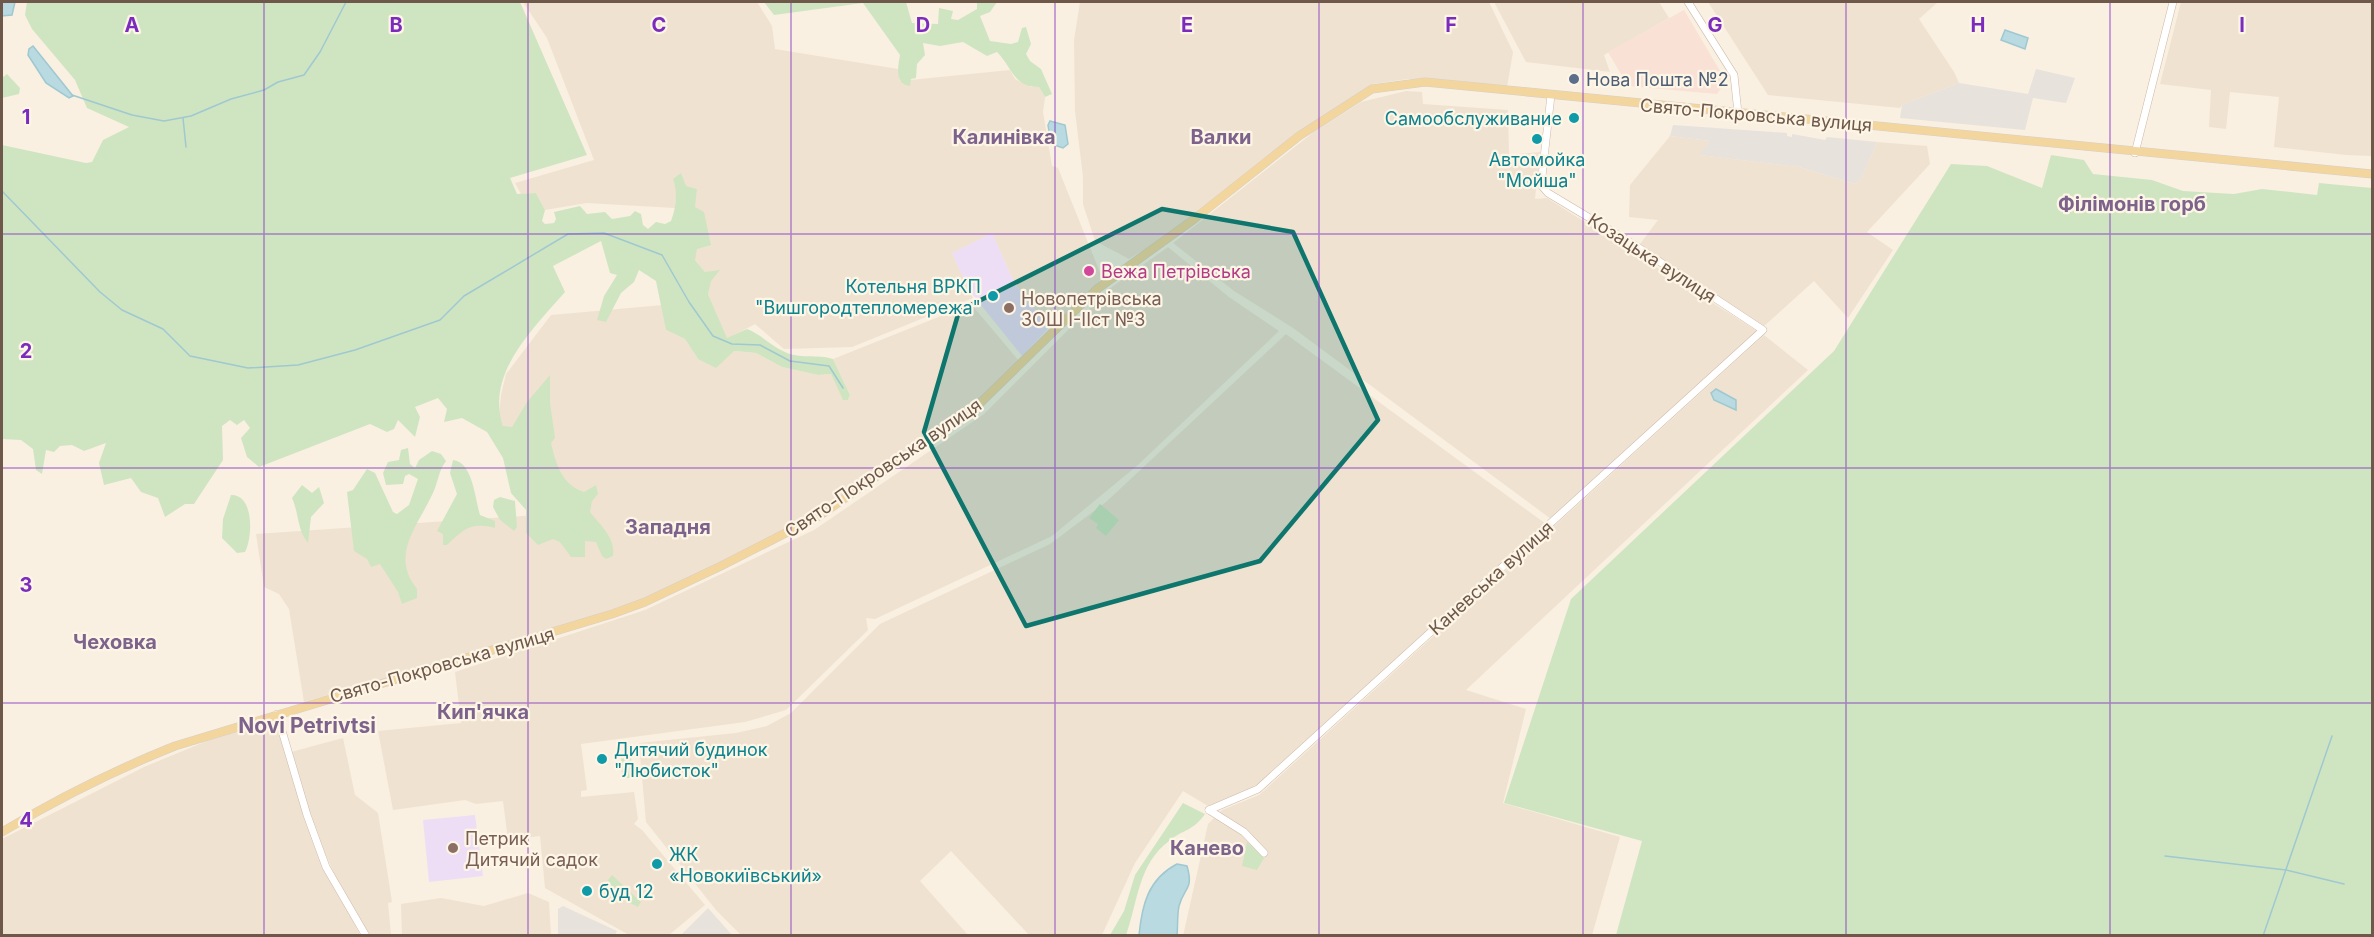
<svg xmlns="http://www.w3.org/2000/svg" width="2374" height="937" font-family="Inter,sans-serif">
  <rect width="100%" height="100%" fill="#f9f0e1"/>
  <g fill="#f0e2d0">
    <polygon points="523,2 757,2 772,26 775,49 898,69 900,81 1010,70 1015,79 1031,87 1039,87 1045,97 1043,112 1052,166 1058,168 1101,275 1099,284 1049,328 1015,284 992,234 968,289 973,298 852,347 784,349 755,324 727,339 708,294 705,272 695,260 695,207 677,189 675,208 587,203 545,210 536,193 521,194 515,183 594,160 547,38"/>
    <polygon points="1080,2 1489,2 1513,52 1507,87 1408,79 1373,84 1311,125 1163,239 1129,259 1095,241 1083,204 1083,177 1075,111 1074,40"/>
    <polygon points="1494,2 1659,2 1669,18 1604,55 1610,72 1526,62"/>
    <polygon points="1708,2 1938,2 1919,19 1954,72 1959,83 1902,105 1900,108 1768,95"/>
    <polygon points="2181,2 2372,2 2372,156 2346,155 2274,147 2279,97 2230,92 2226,129 2209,127 2211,90 2160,84"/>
    <polygon points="1406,91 1422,92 1423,104 1508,110 1509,155 1540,152 1535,199 1547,198 1757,331 1551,519 1293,328 1234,291 1173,243 1315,131 1361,102"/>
    <polygon points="1670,136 1710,141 1700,155 1799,167 1855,184 1862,177 1877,142 1927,146 1930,164 1867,232 1893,250 1848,318 1814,281 1763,327 1640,244 1658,220 1629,217 1630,185"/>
    <polygon points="1168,247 1229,297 1279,331 1138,465 1052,536 875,619 866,618 868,630 786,710 745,722 581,744 587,790 581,791 581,797 634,792 638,819 634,824 642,830 705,905 669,935 629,935 545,888 540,836 508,840 503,801 476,804 465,800 393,810 378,731 461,723 455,672 645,610 814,530 984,414 1109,289"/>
    <polygon points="971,304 1020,362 967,411 795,528 649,596 579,621 304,702 289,609 279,594 264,587 256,534 536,515 499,415 501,395 506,374 551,315 663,305 666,330 685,339 698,359 734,351 756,353 782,367 818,375 831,374 843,399 848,400 850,395 833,359"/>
    <polygon points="1286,334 1546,524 1264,780 1250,789 1208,806 1183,791 1135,863 1102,935 1029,935 951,851 920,881 968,935 741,935 716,910 646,822 639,743 736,733 767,726 791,713 880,624 1050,544 1106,502"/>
    <polygon points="1764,335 1808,370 1466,690 1526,709 1503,803 1620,837 1592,935 1183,936 1208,824 1222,810 1259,795"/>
    <polygon points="275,721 314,846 360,935 2,935 2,839 144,767 214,738"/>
    <polygon points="343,738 355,795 378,813 392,902 388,903 391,935 370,935 343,892 313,828 291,752"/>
    <polygon points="528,893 549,902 551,935 402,935 401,904 441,898 484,906"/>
  </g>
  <polygon fill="#f9e1d5" points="1684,10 1726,81 1717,94 1628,86 1608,52"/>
  <g fill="#e8e2dc">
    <polygon points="2036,69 2075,78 2066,103 2033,98 2025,130 1900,118 1902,105 1959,83 2028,94"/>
    <polygon points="1673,125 1787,133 1787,136 1792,137 1792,134 1825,140 1827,137 1877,142 1862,177 1855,184 1799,167 1699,155 1710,141 1670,136"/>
    <polygon points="563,906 617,931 615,935 558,935 558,909"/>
    <polygon points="708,908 732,935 681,935"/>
  </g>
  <g fill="#eddef5">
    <polygon points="992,233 1015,284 1049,328 1022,356 968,289 952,253"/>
    <polygon points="475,815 483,876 429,882 423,820"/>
  </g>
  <g fill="#cfe5c1">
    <path d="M27,2H520L587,155L510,178L517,194L536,193L545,210L542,221L545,224L554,223L556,219L554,212L580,206L587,214L605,212L612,219L630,216L635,211L641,214L643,225L648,229L656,222L665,224L671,221C676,208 678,192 673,179L681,173L686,186L697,189L695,207L704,212L711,245L697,249L695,260L705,272L720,270L711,281L708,294L727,338L747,329C762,335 771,346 785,352C798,359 818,354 833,359L850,395L848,400H843L831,374L818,375L782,367L756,353L734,351L716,368L698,359L685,339L666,330L656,281L639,270L634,282L621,293L606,322L597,320L604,296L617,275L610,273L601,241L553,266L565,292C534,328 485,373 503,426L512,427L527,402L550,375V403L555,438L551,443C556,464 562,485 584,492L596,485L598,494L592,501L590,512C600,525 616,538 613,556L606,559L602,556L596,542L585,541V557H571L560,542L553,539L538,545L526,533V510L511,493L503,458L487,432L462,418L444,422L447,409L438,398L415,407L420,417L415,437L398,420L394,429L387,432L370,424L259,467L247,457L241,438L250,428L244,420L237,425L230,420L222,426L223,460L194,504H185L165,517L158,498L141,492L131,478L104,485L99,463L106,443L84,451L72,445L60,446L54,452L46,450L42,474L36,470L33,449L21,440L2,439V145L86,163L92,162L103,140L129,127L87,108L75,80L32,29L25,15Z"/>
    <path d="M764,2H906L912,23L938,24L939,8L953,11L951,19L958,20L977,9V2H997L990,12L980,16L990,41L1011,44L1018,42L1022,28L1026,27L1031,44L1026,54L1030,61L1041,69L1052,94L1045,97L1039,87C1014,88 1012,67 997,52L987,56L963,42L940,46L923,43L925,55L917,64L916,78L911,79L910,86C894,84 898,67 900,55L863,3L774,15Z"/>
    <polygon points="7,74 20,88 19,94 2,98 2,78"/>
    <polygon points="2051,155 2084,160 2093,174 2152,180 2183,191 2234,194 2262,189 2317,195 2319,183 2372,188 2372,935 1616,935 1642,841 1504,803 1571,599 1834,351 1951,164 1987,166 2042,188"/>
    <path d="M408,448L410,464L415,468L419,460L432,451L441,454L446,461C438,471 438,484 432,495C417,527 390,555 417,589V598L402,604L398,592L380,564L371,567L367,559L354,551L347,492L353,490L367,469L375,473L393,512L397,514L409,505L418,479L409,474L405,476L403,484L386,485L383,473L388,462L399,460L401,450Z"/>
    <path d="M453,460C473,462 475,499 480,515L495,521V528C471,522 464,529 447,545H443V534L437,531L457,494L450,473Z"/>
    <path d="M302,485L312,493L319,487L324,503L311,517L308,543C297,530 299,513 292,498Z"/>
    <path d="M231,495C254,494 253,537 245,552L237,553L222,538L223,519Z"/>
    <polygon points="500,497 515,501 517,527 514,531 500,520 493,507 494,500"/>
    <polygon points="1100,504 1119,520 1106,536 1096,528 1098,524 1089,518"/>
    <polygon points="621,754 631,754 632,778 622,778"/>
    <path d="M1183,803L1205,814C1193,831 1184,829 1169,841C1138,864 1138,902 1126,935H1110L1124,911L1135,875Z"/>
    <polygon points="1247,842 1264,858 1257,870 1242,866"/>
    <polygon points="612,875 641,902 638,907 601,889"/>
  </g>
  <g fill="#b8dae0" stroke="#9fc8d1" stroke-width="1.5">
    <polygon points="2,2 15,2 12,15 2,16"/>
    <polygon points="2005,30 2028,38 2025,49 2001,40"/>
    <polygon points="33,46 73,96 69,98 46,83 28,55 29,49"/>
    <polygon points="1050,121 1065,125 1068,144 1063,148 1051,144 1048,125"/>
    <polygon points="1716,389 1736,400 1736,410 1714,400 1711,393"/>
    <path d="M1177,864L1187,866C1194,890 1184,887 1179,906C1177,916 1178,926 1177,935H1139C1142,905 1148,879 1177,864Z"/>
  </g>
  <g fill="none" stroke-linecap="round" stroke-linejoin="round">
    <g stroke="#9fc8d1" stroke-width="1.5">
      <polyline points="72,95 132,115 164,121 191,116 231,99 264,90 278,82 304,75 320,52 346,2"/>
      <polyline points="183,118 186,147"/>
      <polyline points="2,191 100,292 122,310 163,329 190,356 248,368 298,365 355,350 440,320 464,296 568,234 604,233 662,255 689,302 713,336 732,344 760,345 790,361 829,366 843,388"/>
      <polyline points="2165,856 2286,870 2344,884"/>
      <polyline points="2263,936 2332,736"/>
    </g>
    <g stroke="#cebaaa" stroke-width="8">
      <g id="secondary">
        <polyline points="1688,2 1734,75 1738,113"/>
        <polyline points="2135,153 2173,2"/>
        <polyline points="277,714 307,815 326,867 366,936"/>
        <polyline points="1209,810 1258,789 1763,330 1633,244 1548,193 1541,185 1551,95"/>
        <polyline points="1209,810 1244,832 1264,853"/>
      </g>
    </g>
    <g stroke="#d6d0cc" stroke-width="9">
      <path id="primary" d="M2,832C57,799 115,770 175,746L612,614L645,602L721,566L819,516L973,410L1097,289L1193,220L1299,136L1372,89L1425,82L2372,174"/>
    </g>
    <use href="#secondary" stroke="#fff" stroke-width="7"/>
    <use href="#primary" stroke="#f3d59e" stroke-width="8"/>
  </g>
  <path fill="#0f766e" fill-opacity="0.2" stroke="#0f766e" stroke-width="4.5" stroke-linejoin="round" d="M1162,209L1293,232L1378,420L1260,561L1026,626L924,432L959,311Z"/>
  <path fill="none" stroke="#7b2cbf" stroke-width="1.5" stroke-opacity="0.55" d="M264,2V936M528,2V936M791,2V936M1055,2V936M1319,2V936M1583,2V936M1846,2V936M2110,2V936M2,234H2372M2,468H2372M2,703H2372"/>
  <circle fill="#5c6f8a" stroke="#fdf5e6" stroke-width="2" cx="1574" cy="79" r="6"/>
  <g fill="#0f9aa8" stroke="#fdf5e6" stroke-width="2">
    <circle cx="1574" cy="118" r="6"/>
    <circle cx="1537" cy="139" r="6"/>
    <circle cx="993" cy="296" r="6"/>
    <circle cx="602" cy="759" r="6"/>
    <circle cx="657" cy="864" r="6"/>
    <circle cx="587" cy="891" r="6"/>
  </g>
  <circle fill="#d1479c" stroke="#fdf5e6" stroke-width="2" cx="1089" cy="271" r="6"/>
  <g fill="#8d6e63" stroke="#fdf5e6" stroke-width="2">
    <circle cx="1009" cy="308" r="6"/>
    <circle cx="453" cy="848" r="6"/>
  </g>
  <g text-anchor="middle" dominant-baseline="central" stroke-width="4.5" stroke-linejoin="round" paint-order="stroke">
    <g font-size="18" fill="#4e5e75" stroke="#fdf5e6" text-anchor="start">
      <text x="1586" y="79">Нова Пошта №2</text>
    </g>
    <g font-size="18" fill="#6e584a" stroke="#fdf5e6">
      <text transform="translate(1756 115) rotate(5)">Свято-Покровська вулиця</text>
      <text transform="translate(1652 258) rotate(33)">Козацька вулиця</text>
      <text transform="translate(883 468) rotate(-34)">Свято-Покровська вулиця</text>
      <text transform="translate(1491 578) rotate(-42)">Каневська вулиця</text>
      <text transform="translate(442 665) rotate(-16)">Свято-Покровська вулиця</text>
    </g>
    <g font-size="18" fill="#0d838f" stroke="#fdf5e6" text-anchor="start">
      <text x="1562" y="118" text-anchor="end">Самообслуживание</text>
      <text x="1537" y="159" text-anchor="middle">Автомойка<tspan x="1537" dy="21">"Мойша"</tspan></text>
      <text x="981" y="286" text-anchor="end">Котельня ВРКП<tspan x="981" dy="21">"Вишгородтепломережа"</tspan></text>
      <text x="614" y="749">Дитячий будинок<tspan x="614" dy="21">"Любисток"</tspan></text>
      <text x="669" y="854">ЖК<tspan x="669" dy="21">«Новокиївський»</tspan></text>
      <text x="599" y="891">буд 12</text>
    </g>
    <g font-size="18" fill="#b23c85" stroke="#fdf5e6" text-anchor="start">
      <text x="1101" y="271">Вежа Петрівська</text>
    </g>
    <g font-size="18" fill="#785e54" stroke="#fdf5e6" text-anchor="start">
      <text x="1021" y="298">Новопетрівська<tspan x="1021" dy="21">ЗОШ I-IIст №3</tspan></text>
      <text x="465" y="838">Петрик<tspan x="465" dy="21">Дитячий садок</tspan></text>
    </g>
    <g font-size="20" font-weight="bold" fill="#7d638b" stroke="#fdf5e6">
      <text x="1004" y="137">Калинівка</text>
      <text x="1221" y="137">Валки</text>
      <text x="2132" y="204">Філімонів горб</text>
      <text x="668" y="527">Западня</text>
      <text x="115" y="642">Чеховка</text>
      <text x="483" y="712">Кип'ячка</text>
      <text x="1207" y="848">Канево</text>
    </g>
    <g font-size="21" font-weight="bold" fill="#7d638b" stroke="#fdf5e6">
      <text x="307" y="725">Novi Petrivtsi</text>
    </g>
  </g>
  <g font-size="20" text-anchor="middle" font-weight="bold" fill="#7b2cbf" stroke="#fdf5e6" stroke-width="4.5" stroke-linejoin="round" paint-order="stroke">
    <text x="132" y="32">A</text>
    <text x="396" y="32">B</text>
    <text x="659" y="32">C</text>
    <text x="923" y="32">D</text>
    <text x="1187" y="32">E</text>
    <text x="1451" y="32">F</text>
    <text x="1715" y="32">G</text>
    <text x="1978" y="32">H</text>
    <text x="2242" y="32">I</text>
    <text x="26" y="124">1</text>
    <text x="26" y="358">2</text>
    <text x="26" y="592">3</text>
    <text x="26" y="827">4</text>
  </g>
  <rect width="2374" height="937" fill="none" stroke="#6e584a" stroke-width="6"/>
</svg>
